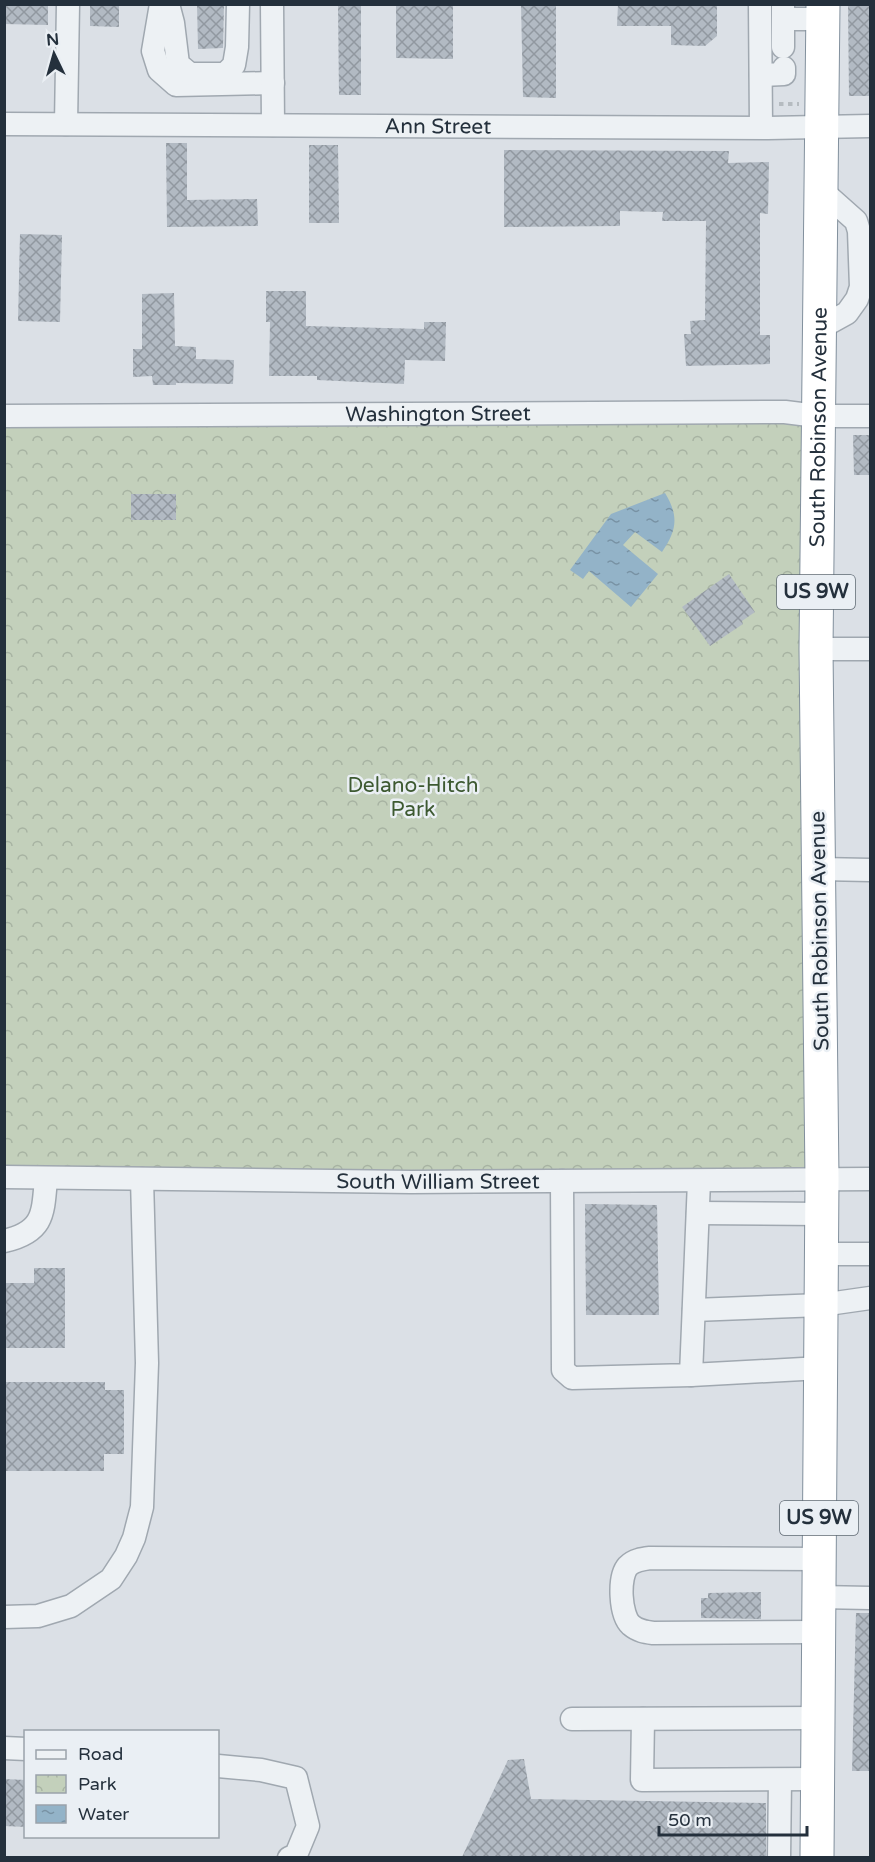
<svg xmlns="http://www.w3.org/2000/svg" width="875" height="1862" font-family="'Varela Round',sans-serif">
  <defs>
    <pattern id="park-crowns" width="20" height="18" patternUnits="userSpaceOnUse" patternTransform="scale(1.5)"><rect width="20" height="18" fill="#c3d0bb"/><path d="M2 6a3 3 0 1 1 6 0M12 15a3 3 0 1 1 6 0" fill="none" stroke="#a7b3a2"/></pattern>
    <pattern id="water-ripples" width="26" height="14" patternUnits="userSpaceOnUse" patternTransform="scale(1.5)"><rect width="26" height="14" fill="#93b3c8"/><path d="M2 4q2-2 4 0t4 0M15 11q2-2 4 0t4 0" fill="none" stroke="#7892a4"/></pattern>
    <pattern id="building-cross-hatch" width="8" height="8" patternUnits="userSpaceOnUse" patternTransform="scale(1.5)"><rect width="8" height="8" fill="#b2bac3"/><path d="M0 0l8 8M0 8l8-8" fill="none" stroke="#9198a0"/></pattern>
  </defs>
  <rect width="100%" height="100%" fill="#dbe0e6"/>
  <polygon fill="url(#park-crowns)" points="5,416 817,416 822,1179 5,1178"/>
  <path fill="url(#water-ripples)" d="M665,493C679,516 677,530 662,552L635,532L623,545L658,574L631,607L589,571L583,579L570,570L611,514Z"/>
  <g fill="url(#building-cross-hatch)">
    <polygon points="4,4 48,4 48,25 4,24"/>
    <polygon points="90,4 119,4 119,27 90,26"/>
    <polygon points="197,4 224,4 223,48 198,49"/>
    <polygon points="338,4 361,4 361,95 339,95"/>
    <polygon points="396,4 453,4 453,59 396,58"/>
    <polygon points="521,4 556,4 556,98 523,97"/>
    <polygon points="618,4 717,4 717,36 705,46 671,45 671,26 617,26"/>
    <polygon points="848,4 870,4 870,96 849,96"/>
    <polygon points="166,143 187,143 187,200 257,199 258,226 167,227"/>
    <polygon points="309,145 338,145 339,223 309,223"/>
    <polygon points="504,150 729,151 728,163 769,162 768,214 760,213 760,335 770,335 770,364 686,366 684,334 691,334 690,321 705,320 706,221 662,221 663,212 620,211 620,226 504,227"/>
    <polygon points="20,234 62,235 60,322 18,321"/>
    <polygon points="266,291 306,291 306,326 424,329 424,322 446,322 445,361 405,360 404,384 317,380 317,376 269,376 270,322 266,322"/>
    <polygon points="174,293 175,346 196,347 196,359 234,360 233,384 176,383 176,385 153,385 152,376 133,377 133,349 142,349 142,294"/>
    <polygon points="853,435 870,435 870,475 854,475"/>
    <rect x="131" y="494" width="45" height="26"/>
    <polygon points="729,574 755,612 742,621 743,624 710,646 682,607"/>
    <polygon points="585,1204 657,1205 659,1315 586,1315"/>
    <polygon points="34,1268 65,1268 65,1348 4,1348 4,1283 34,1283"/>
    <polygon points="4,1382 105,1382 105,1390 124,1390 124,1454 104,1454 104,1471 4,1471"/>
    <polygon points="761,1592 761,1619 701,1618 701,1598 708,1598 708,1593"/>
    <polygon points="856,1613 870,1613 870,1771 852,1771"/>
    <polygon points="524,1759 531,1799 766,1803 766,1857 462,1857 508,1760"/>
    <polygon points="4,1779 26,1780 26,1827 4,1826"/>
  </g>
  <g fill="none" stroke-linecap="round" stroke-linejoin="round">
    <g stroke="#a0a8b0" stroke-width="25">
      <g id="minor">
        <polyline points="161,4 153,51 159,70 176,85 273,83"/>
        <polyline points="168,4 173,23 178,64 190,74 225,74 234,65 237,47 238,4"/>
        <polyline points="272,4 273,125"/>
        <polyline points="760,4 761,127"/>
        <polyline points="783,19 823,19"/>
        <polyline points="783,47 783,4"/>
        <polyline points="761,75 784,74 784,68"/>
        <path id="s1" d="M4,124L768,128L870,126"/>
        <polyline points="66,124 68,4"/>
        <polyline points="818,329 847,313 857,299 861,287 859,231 856,221 820,189"/>
        <path id="s2" d="M4,416L785,412L817,416H870"/>
        <polyline points="816,649 870,649"/>
        <polyline points="820,869 870,870"/>
        <path id="s3" d="M4,1177L411,1182L870,1179"/>
        <polyline points="562,1181 563,1370 572,1378 691,1375 699,1181"/>
        <polyline points="698,1213 821,1214"/>
        <path d="M4,1241C44,1232 43,1214 46,1178"/>
        <polyline points="821,1254 870,1254"/>
        <polyline points="694,1310 821,1305 870,1298"/>
        <polyline points="691,1375 821,1368"/>
        <polyline points="819,1597 870,1598"/>
        <polyline points="4,1617 38,1616 71,1606 111,1579 126,1556 134,1538 142,1507 147,1363 142,1179"/>
        <path d="M818,1632L653,1633C645,1632 638,1631 631,1625C620,1615 618,1577 628,1566C634,1560 642,1559 650,1558L819,1559"/>
        <polyline points="572,1719 818,1718"/>
        <polyline points="643,1719 642,1780 817,1779"/>
        <polyline points="4,1748 26,1749"/>
        <polyline points="218,1766 261,1770 296,1778 308,1826 296,1855 289,1858"/>
        <polyline points="779,1858 780,1780"/>
      </g>
    </g>
    <g stroke="#82909d" stroke-width="35">
      <g id="highway">
        <path id="s4" d="M817,1858L822,1179L816,649L823,4"/>
      </g>
    </g>
    <polyline stroke="#b5bbc0" stroke-width="4" stroke-dasharray="4.5 4.5" stroke-linecap="butt" points="779,104 799,104"/>
    <use href="#minor" stroke="#edf1f4" stroke-width="22"/>
    <use href="#highway" stroke="#fff" stroke-width="33"/>
  </g>
  <g text-anchor="middle" dominant-baseline="central" stroke-width="5" stroke-linejoin="round" paint-order="stroke">
    <g fill="#eaeff4" stroke="#5f6973" stroke-width="1.5">
      <rect x="777" y="575" width="78" height="34" rx="4.5"/>
      <rect x="780" y="1501" width="78" height="34" rx="4.5"/>
    </g>
    <g font-size="20" font-weight="bold" fill="#24303c">
      <text x="816" y="592">US 9W</text>
      <text x="819" y="1518">US 9W</text>
    </g>
    <g font-size="21" fill="#24303c" stroke="#eaeff4">
      <text stroke="none"><textPath href="#s1" startOffset="434">Ann Street</textPath></text>
      <text stroke="none"><textPath href="#s2" startOffset="434">Washington Street</textPath></text>
      <text stroke="none"><textPath href="#s4" startOffset="1431">South Robinson Avenue</textPath></text>
      <text transform="translate(820 931) rotate(-91)">South Robinson Avenue</text>
      <text stroke="none"><textPath href="#s3" startOffset="434">South William Street</textPath></text>
    </g>
    <g font-size="21" fill="#3d5931" stroke="#eaeff4">
      <text x="413" y="785">Delano-Hitch<tspan x="413" dy="24">Park</tspan></text>
    </g>
  </g>
  <rect width="875" height="1862" fill="none" stroke="#24303c" stroke-width="12"/>
  <rect x="24" y="1730" width="195" height="108" fill="#eaeff4" stroke="#9ba3aa" stroke-width="1.5"/>
  <rect x="36" y="1750" width="30" height="9" fill="#edf1f4" stroke="#9ba3aa" stroke-width="1.5"/>
  <text x="78" y="1760" font-size="18" fill="#24303c">Road</text>
  <rect x="36" y="1775" width="30" height="18" fill="url(#park-crowns)" stroke="#9ba3aa" stroke-width="1.5"/>
  <text x="78" y="1790" font-size="18" fill="#24303c">Park</text>
  <rect x="36" y="1805" width="30" height="18" fill="url(#water-ripples)" stroke="#9ba3aa" stroke-width="1.5"/>
  <text x="78" y="1820" font-size="18" fill="#24303c">Water</text>
  <g transform="translate(54 54) rotate(355)" stroke="#eaeff4" stroke-width="4.5" paint-order="stroke">
  <path d="M0-4.5L10 22L0 15L-10 22Z" fill="#24303c"/>
  <text y="-9" font-size="16" font-weight="bold" text-anchor="middle" fill="#24303c">N</text>
  </g>
  <path d="M659 1826v9h148v-9" fill="none" stroke="#24303c" stroke-width="3"/>
  <text x="668" y="1826" font-size="18" fill="#24303c" stroke="#eaeff4" stroke-width="4.5" paint-order="stroke">50 m</text>
</svg>
